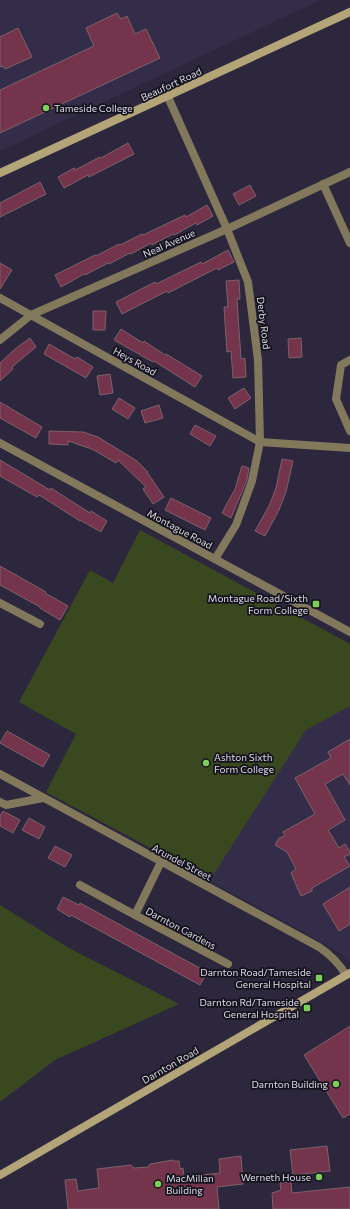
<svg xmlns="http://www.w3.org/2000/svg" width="350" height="1209" font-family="Commissioner,sans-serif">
  <rect width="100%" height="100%" fill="#2c273d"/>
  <g fill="#342d4a">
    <polygon points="0,0 320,0 0,151"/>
    <polygon points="140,530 350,644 350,960 348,962 342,954 291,925 46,792 76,734 19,702 90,570 113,583"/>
  </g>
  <g fill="#39481e">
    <polygon points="140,530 350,644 350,706 306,730 210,880 46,792 76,734 19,702 90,570 113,583"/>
    <polygon points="0,905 69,948 179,1004 55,1060 0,1102"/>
  </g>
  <g fill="#74354c" stroke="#7e616a">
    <polygon points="117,13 121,19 127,16 135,34 146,29 160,58 0,133 0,90 94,46 86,28"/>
    <polygon points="18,28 32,57 5,69 3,66 0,67 0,37"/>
    <polygon points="128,143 134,154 89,177 88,175 64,188 58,177 74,168 75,170 100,157 101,158"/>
    <polygon points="40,182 46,194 0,217 0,203"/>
    <polygon points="250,185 256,196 239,205 233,194"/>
    <polygon points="207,205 213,216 197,225 196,223 174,235 173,234 152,245 151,243 131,254 130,253 109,264 108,263 85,275 84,274 61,287 55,275 95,255 96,256 119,244 120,245 142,234 143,235 185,215 186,217"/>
    <polygon points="228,250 234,262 218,270 217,268 168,293 167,291 122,314 116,302 155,282 156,284 201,262 202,264"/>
    <polygon points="0,263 12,270 0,289"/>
    <polygon points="239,280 240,299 237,299 241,359 245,358 246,377 233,378 231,351 227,352 224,307 228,307 226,281"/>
    <polygon points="93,311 106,311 105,330 93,330"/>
    <polygon points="121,329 143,343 144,341 165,355 166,354 202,376 195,387 154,361 153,362 114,340"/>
    <polygon points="30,338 36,347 12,367 13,369 0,381 0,363 15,349"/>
    <polygon points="301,338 302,357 289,358 288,339"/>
    <polygon points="49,344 75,359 77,357 93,367 86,378 44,354"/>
    <polygon points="110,374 113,393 100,395 97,376"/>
    <polygon points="244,388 251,398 235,409 228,398"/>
    <polygon points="119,398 135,408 128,419 112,409"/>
    <polygon points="0,402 42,427 36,438 0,418"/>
    <polygon points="159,405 163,418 145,423 141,411"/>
    <polygon points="195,425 216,436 210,446 190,434"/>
    <polygon points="49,431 83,432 98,437 137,461 148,472 147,472 164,497 153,504 143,489 146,487 118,460 116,463 92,449 68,441 68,445 49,444"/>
    <polygon points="282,459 293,461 286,492 279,510 265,536 255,531 269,506 276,488"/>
    <polygon points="0,460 50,490 51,488 90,513 91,511 107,521 101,532 80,520 80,521 39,495 37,497 0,476"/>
    <polygon points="242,466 249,468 247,480 231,518 222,513 235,489"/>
    <polygon points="171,498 211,518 205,530 165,510"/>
    <polygon points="0,566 46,592 45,593 68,606 60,620 40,608 40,607 0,585"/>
    <polygon points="7,731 50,755 43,767 0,743"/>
    <polygon points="350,739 350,785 343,774 325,784 345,820 328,830 339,848 345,844 350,852 350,854 344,857 350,866 312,888 312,891 301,896 291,873 296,869 287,852 275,845 279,838 285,836 283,832 315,814 295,778 331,758 328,752"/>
    <polygon points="3,811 20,820 13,833 0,826 0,816"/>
    <polygon points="29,818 45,827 39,839 22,830"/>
    <polygon points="55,846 72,855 65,867 48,858"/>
    <polygon points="350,887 350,924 339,931 323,904"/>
    <polygon points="63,897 79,905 80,903 207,972 200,985 71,915 70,917 57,909"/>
    <polygon points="350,1026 350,1114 343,1118 304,1055"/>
    <polygon points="327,1146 330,1171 293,1175 290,1150"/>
    <polygon points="241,1156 243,1184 217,1187 219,1209 68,1209 65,1180 76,1179 78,1191 99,1188 97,1169 131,1165 134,1168 148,1167 150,1164 173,1160 173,1161 179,1161 180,1169 183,1168 184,1177 220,1173 219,1159"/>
    <polygon points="291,1182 292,1193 350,1187 350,1209 273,1209 272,1193 281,1190 280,1183"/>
  </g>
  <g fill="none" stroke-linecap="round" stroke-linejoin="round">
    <g stroke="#82795d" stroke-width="8">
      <polyline points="168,97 227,229 248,282 258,360 260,442 252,481 236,525 215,559"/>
      <polyline points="323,184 350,243"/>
      <polyline points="0,298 260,442 350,448"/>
      <polyline points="0,340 31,315 227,229 350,172"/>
      <polyline points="350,360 341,365 336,399 350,431"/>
      <polyline points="0,443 350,632"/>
      <polyline points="0,603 40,624"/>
      <path d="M0,774L319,947C331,955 339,963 346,975"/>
      <polyline points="0,802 6,805 43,798"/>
      <polyline points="161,862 135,915 228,964"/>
      <polyline points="80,885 135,915"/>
    </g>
    <g stroke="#b3a578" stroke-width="8">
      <polyline points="0,173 350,12"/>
      <polyline points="0,1175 350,973"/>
    </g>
  </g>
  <g fill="#7ad157" stroke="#14121c" stroke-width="1.5">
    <circle cx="46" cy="108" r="4"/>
    <rect x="312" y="600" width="8" height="8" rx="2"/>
    <circle cx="206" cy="763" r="4"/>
    <rect x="315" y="974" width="8" height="8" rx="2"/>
    <rect x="303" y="1004" width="8" height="8" rx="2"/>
    <circle cx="336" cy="1084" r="4"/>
    <circle cx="319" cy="1177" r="4"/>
    <circle cx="158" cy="1184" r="4"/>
  </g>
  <g text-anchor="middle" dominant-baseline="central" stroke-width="3.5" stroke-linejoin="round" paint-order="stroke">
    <g font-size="10" fill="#dddae8" stroke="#14121c">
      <text transform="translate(171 84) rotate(-25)">Beaufort Road</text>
      <text transform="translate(169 243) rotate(-24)">Neal Avenue</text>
      <text transform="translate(264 323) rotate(83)">Derby Road</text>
      <text transform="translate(135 361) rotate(29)">Heys Road</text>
      <text transform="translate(180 529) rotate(28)">Montague Road</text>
      <text transform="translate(182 862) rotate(28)">Arundel Street</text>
      <text transform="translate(181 928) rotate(28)">Darnton Gardens</text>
      <text transform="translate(170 1065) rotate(-30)">Darnton Road</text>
    </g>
    <g font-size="10" fill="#dddae8" stroke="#14121c" text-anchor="end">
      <text x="54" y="108" text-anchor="start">Tameside College</text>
      <text x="308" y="598">Montague Road/Sixth<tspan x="308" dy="12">Form College</tspan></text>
      <text x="214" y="757" text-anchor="start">Ashton Sixth<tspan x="214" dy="12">Form College</tspan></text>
      <text x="311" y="972">Darnton Road/Tameside<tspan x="311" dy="12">General Hospital</tspan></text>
      <text x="299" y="1002">Darnton Rd/Tameside<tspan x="299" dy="12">General Hospital</tspan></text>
      <text x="328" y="1084">Darnton Building</text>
      <text x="311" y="1177">Werneth House</text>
      <text x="166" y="1178" text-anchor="start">MacMillan<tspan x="166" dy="12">Building</tspan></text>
    </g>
  </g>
</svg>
